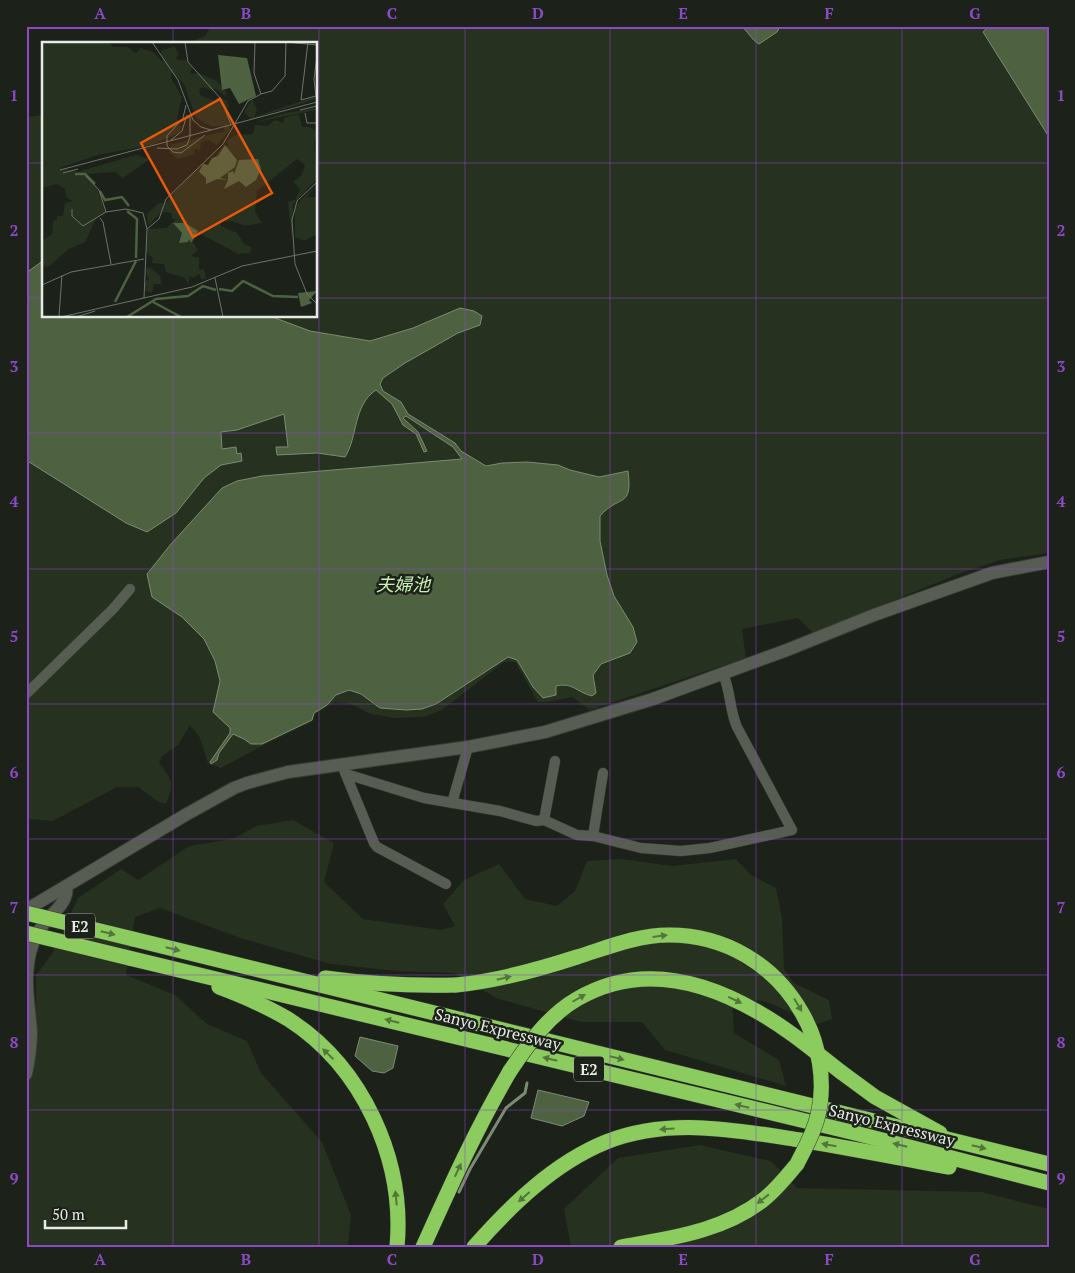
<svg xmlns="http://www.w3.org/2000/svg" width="1075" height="1273" font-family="'PT Serif','Noto Sans JP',serif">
  <rect width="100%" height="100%" fill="#1c211a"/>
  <g fill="#26311f">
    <path d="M211,26H1049V553L1000,560L961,573L813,633L798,618L742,629L746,658L590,710L572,697L547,702H538L515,662H504L442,710L424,717L395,718L371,714L350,704L335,702L315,714L313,721L262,746L221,768L208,763L200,738L190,725L178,745L162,756L159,763C173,780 174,784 166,804L159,802L138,787H117L53,821L26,819V117L44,115V316H316V44H185L205,36Z"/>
    <polygon points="293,820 334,843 324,882 363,919 441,930 455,926 443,904 464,880 499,864 525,899 557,906 575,891 587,861 621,859 672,866 736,859 751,875 776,888 782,918 784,969 794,983 829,1000 832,1019 817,1024 767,1002 732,996 734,1033 779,1060 786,1086 665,1050 642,1022 581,1022 496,998 454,973 397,971 331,964 240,938 160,908 135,917 126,975 175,995 207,1024 247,1041 261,1073 322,1142 351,1215 348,1247 26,1247 26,1029 36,1019 36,975 52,954 78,898 121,869 138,880 189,846 233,839 256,826"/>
    <polygon points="700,1145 771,1161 797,1188 982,1192 1049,1209 1049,1247 571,1247 564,1209 618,1158"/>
  </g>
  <g fill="#4e6242" stroke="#7c8b73">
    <path d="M740,26H779L780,27L777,32L759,44C751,40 748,30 740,26Z"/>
    <polygon points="989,26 1049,26 1049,137 983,32"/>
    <path d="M44,260V316H270L310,331L370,341L413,328L460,308L474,311L482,316L480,325L458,333L405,363L383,378L380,384L383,391L401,402L408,414L455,443L461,451L486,466L502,463L527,462L558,465L570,470L599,477L628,471C633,509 619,494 600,516V541L607,575L614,596L633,627L637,642L630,653L601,664L593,675L596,693L592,696C576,692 573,682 556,686V695L543,698L533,687L517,660L508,657L436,704L422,709L406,710L380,708L361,694L349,690L336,695L327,705L314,713L312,720L262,744H251L244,739L233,734L219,753L217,760L211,764L210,762L230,733V728L213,712L220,681L215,661L204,639L182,617L152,597L147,574L171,544L222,488L237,481L262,476L462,459L453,447L406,416L403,418L418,432L427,451L424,452L416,434L403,425L392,404L376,390C353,405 358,437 345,457L317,453L277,455L276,447H288L284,414L237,430L221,432L222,449L236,447L237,454L241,453L242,461L221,465L204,478L176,513L147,532L126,523L26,460V273Z"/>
    <polygon points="360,1037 398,1046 393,1068 384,1073 372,1071 355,1056"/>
    <polygon points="538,1090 589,1102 584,1116 562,1126 531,1118"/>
  </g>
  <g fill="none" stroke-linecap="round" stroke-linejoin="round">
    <polyline stroke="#7c8b73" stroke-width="3" points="459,1192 470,1169 506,1108 525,1093 527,1083"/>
    <g stroke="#383c36" stroke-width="11">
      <g id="minor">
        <polyline points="26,694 113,609 130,589"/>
        <polyline points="344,770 374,843 377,847 446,884"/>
        <path d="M346,774L424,798L500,811L536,821L544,820L577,835L593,836L641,848L681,851L710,848L792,830L737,727C729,709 731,691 723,674"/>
        <polyline points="452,803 468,747"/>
        <polyline points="544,820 555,761"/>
        <polyline points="593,836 603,773"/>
      </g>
    </g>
    <g stroke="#383c36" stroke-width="14">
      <g id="tertiary">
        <polyline points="26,910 187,814 234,788 247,783 288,772 468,747 545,732 653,699 787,650 874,615 992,573 1049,562"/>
        <path d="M26,1074C29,1060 31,1046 31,1032C29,1004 23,977 31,949C34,939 39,930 45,922C52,914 64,905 66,894C67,892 66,889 66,887"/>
      </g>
    </g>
    <g stroke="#383c36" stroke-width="16">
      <g id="motorway">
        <polyline points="133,939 1049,1164"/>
        <polyline points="129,958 855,1133 1049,1183"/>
        <path d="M325,978C369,984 411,986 456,985"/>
        <path d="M219,987C243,996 266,1006 288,1019C363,1067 405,1160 397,1247"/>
        <polyline points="841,1072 875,1097 940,1133"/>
        <path d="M423,1247C450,1187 477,1127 510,1071"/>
        <path d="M474,1247C510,1206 554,1163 606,1142C669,1117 736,1130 800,1140C850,1148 899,1158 949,1167"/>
        <path d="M621,1247C669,1238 722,1232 763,1200C776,1190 786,1177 797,1164"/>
      </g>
    </g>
    <use href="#minor" stroke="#585d54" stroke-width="10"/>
    <use href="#tertiary" stroke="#585d54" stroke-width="12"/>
    <use href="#motorway" stroke="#8ccc5f" stroke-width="15"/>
    <g stroke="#383c36" stroke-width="16" stroke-linecap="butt">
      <g id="motorway-bridge">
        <polyline points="26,913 133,939"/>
        <polyline points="26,933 129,958"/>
        <path d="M456,985C497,981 537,970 577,957C606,948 637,935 669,935C725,935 774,964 802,1013C819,1042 826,1082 818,1115C814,1133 805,1148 797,1164"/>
        <path d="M510,1071C528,1044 549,1015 577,999C637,964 701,979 758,1012C788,1029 814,1051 841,1072"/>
      </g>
    </g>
    <use href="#motorway-bridge" stroke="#8ccc5f" stroke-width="15"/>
  </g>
  <defs><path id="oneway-solid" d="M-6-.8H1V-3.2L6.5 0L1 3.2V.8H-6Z" transform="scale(1.25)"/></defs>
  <g fill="#54763c">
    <use href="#oneway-solid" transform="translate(108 933) rotate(14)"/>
    <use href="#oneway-solid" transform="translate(660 936) rotate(-7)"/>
    <use href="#oneway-solid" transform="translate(173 949) rotate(14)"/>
    <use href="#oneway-solid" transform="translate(504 978) rotate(-13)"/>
    <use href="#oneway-solid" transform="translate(579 998) rotate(-30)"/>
    <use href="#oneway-solid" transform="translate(735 1000) rotate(25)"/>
    <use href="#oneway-solid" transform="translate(798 1005) rotate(59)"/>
    <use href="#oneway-solid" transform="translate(392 1021) rotate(-166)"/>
    <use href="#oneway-solid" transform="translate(328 1054) rotate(-136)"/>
    <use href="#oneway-solid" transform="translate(617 1058) rotate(14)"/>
    <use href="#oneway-solid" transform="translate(550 1059) rotate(-166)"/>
    <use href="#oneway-solid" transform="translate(742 1106) rotate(-166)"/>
    <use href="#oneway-solid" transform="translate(667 1129) rotate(176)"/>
    <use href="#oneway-solid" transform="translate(829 1145) rotate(-170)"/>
    <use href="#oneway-solid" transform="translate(900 1145) rotate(-166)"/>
    <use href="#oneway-solid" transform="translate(979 1147) rotate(14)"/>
    <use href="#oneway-solid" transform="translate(458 1170) rotate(-65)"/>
    <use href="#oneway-solid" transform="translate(524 1197) rotate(139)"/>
    <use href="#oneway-solid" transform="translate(396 1198) rotate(-96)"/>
    <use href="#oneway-solid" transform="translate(763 1199) rotate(142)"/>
  </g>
  <path fill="none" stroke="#8b49c5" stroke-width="1" stroke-opacity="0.55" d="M173,26V44M319,26V1247M465,26V1247M610,26V1247M756,26V1247M902,26V1247M26,163H44M316,163H1049M26,298H44M316,298H1049M173,316V1247M26,433H1049M26,569H1049M26,704H1049M26,839H1049M26,975H1049M26,1110H1049"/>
  <g text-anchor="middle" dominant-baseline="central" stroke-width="5" stroke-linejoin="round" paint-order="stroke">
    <g fill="#1c211a" stroke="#aaaea8" stroke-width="1">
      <rect x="65" y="913.5" width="30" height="25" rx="4"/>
      <rect x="574" y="1056.5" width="30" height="25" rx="4"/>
    </g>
    <g font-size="15" font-weight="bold" fill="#e7ebe5">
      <text x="80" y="926">E2</text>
      <text x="589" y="1069">E2</text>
    </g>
    <g font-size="16" fill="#e7ebe5" stroke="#1c211a">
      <text transform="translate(498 1029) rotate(14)">Sanyo Expressway</text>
      <text transform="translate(892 1125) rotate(14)">Sanyo Expressway</text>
    </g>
    <g font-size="18" font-style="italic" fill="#caeeb4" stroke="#1c211a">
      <text x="403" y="584">夫婦池</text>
    </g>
  </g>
  <g transform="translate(42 42)">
    <rect width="275" height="275" fill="#1c211a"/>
    <path d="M0,0H67L71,5H86L94,11L99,6L111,10L121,20L119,9L132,4L137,12L134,17L145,19L150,26L148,32L156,31L175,39L185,51L183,54L174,47L171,49L160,45L157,48L159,54L174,59L176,54L185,59L187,65L185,68L188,88L181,96L175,103L166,98L159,100L158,108L152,107V112L136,117L127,110L128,103L183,89L181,84H169L154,76L142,42L130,30L129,36L140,55L135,76L139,85L137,91L109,103L56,113L18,126L35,130L94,113L108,117L81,136L73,130L46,132L56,148L63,170L54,177L43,200L27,207L6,225L0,224V199L10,192L11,179L15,178V174H21L23,161L31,159L24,155L23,147L15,142L0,146ZM272,55L274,57L262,61L209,77L202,70L210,57L215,68L212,75ZM275,66V68L210,81L244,71ZM252,73H257L260,85H268L275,90L272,101L275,137L251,162L250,198L246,160L253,158L258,147L251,140L259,134L263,123L255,117L215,149L213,170L220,181L203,184L190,179L179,180V184L195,191L202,202L210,205L208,211L196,212L157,191L151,200L156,208L149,214L157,216V228L162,227L164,237H159L157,232L151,236L147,234V243L143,236L124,230L122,222L110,221L111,216L104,210L106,187L125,186L134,177H130L129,171L119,170L106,184L105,172L117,161H121L120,165L148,133L162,121L166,123L182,103L186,105L185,99L193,93L211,92L213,83L226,84L233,78L241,81L242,76ZM275,142L265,155H275V192L262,199L253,195V164ZM108,225L118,234L121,246L119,242H112L110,251L103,249L102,239L107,238L103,227Z" fill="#26311f"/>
    <path d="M176,13L205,16L214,54L197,62L188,46L180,48ZM183,103L195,118L193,125L178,136L186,138V131L191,129L192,132L197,118L216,117L219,127L214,138L204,145L197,139L182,147L186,138L175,137L164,142V136L157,130L161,122L166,123L170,116L176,114ZM131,181H143L156,189L149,201L147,197L146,200L137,201L140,191ZM275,249L267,258L270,261L259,265L256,251Z" fill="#4e6242"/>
    <path fill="none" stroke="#4e6242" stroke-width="2.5" d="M33,132H43L53,142M58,149L63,158L80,155L87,164M85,169L95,177L94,216M177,247L190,249L201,239L231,254L256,255M73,260L94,219M111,260L139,275M85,275L114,257L146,254L161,244L174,248"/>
    <path fill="none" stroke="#6d726b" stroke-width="1" d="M110,0L136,38L151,78L159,85L169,88M143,0L146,20L179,57L189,83M244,0L275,3M266,0L259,58L274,54M219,52L230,49L243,34L244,0M274,55L272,37L275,14M144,63L141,76L125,94V104L131,110L139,111L163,93M258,68L275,64M263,71L265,81H275M129,98L140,89L145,73M115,106L135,107L145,103L148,95V74M18,128L275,60M21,131L36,127M275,140L255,159L250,178L253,222L265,252L275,262M30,167V174L41,184L64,170L57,148L44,134M64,170L84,167L101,171L105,187M58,176L61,180L69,222M173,236L181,275M0,243L29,230L102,217M102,256L105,187L117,177L124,157L181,102L206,59L219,52L212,31L213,0M17,274L20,233M19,275L150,245L200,224L275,209M34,275L53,269"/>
    <path fill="#e8590c" fill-opacity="0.15" stroke="#e8590c" stroke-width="2.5" d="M178,57L230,151L151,195L99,101Z"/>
    <rect width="275" height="275" fill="none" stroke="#e7ebe5" stroke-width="2.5"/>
  </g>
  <rect width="1075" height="1273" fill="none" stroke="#1c211a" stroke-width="55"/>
  <path d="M45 1220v8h81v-8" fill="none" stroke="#e7ebe5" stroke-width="2.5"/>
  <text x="52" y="1220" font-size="15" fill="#e7ebe5" stroke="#1c211a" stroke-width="4" paint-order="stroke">50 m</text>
  <rect x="28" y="28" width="1020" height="1218" fill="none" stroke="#8b49c5" stroke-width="2"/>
  <g font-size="16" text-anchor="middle" font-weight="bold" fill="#8b49c5">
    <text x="100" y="19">A</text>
    <text x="246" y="19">B</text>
    <text x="392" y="19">C</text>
    <text x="538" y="19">D</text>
    <text x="683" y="19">E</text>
    <text x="829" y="19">F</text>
    <text x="975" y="19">G</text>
    <text x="14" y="101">1</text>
    <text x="1061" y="101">1</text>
    <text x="14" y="236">2</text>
    <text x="1061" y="236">2</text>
    <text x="14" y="372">3</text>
    <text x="1061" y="372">3</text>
    <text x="14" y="507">4</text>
    <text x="1061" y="507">4</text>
    <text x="14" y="642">5</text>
    <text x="1061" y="642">5</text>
    <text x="14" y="778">6</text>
    <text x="1061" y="778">6</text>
    <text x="14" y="913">7</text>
    <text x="1061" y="913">7</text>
    <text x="14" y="1048">8</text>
    <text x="1061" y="1048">8</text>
    <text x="14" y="1184">9</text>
    <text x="1061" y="1184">9</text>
    <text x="100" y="1265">A</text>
    <text x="246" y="1265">B</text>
    <text x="392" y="1265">C</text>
    <text x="538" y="1265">D</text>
    <text x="683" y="1265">E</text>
    <text x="829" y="1265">F</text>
    <text x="975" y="1265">G</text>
  </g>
</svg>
